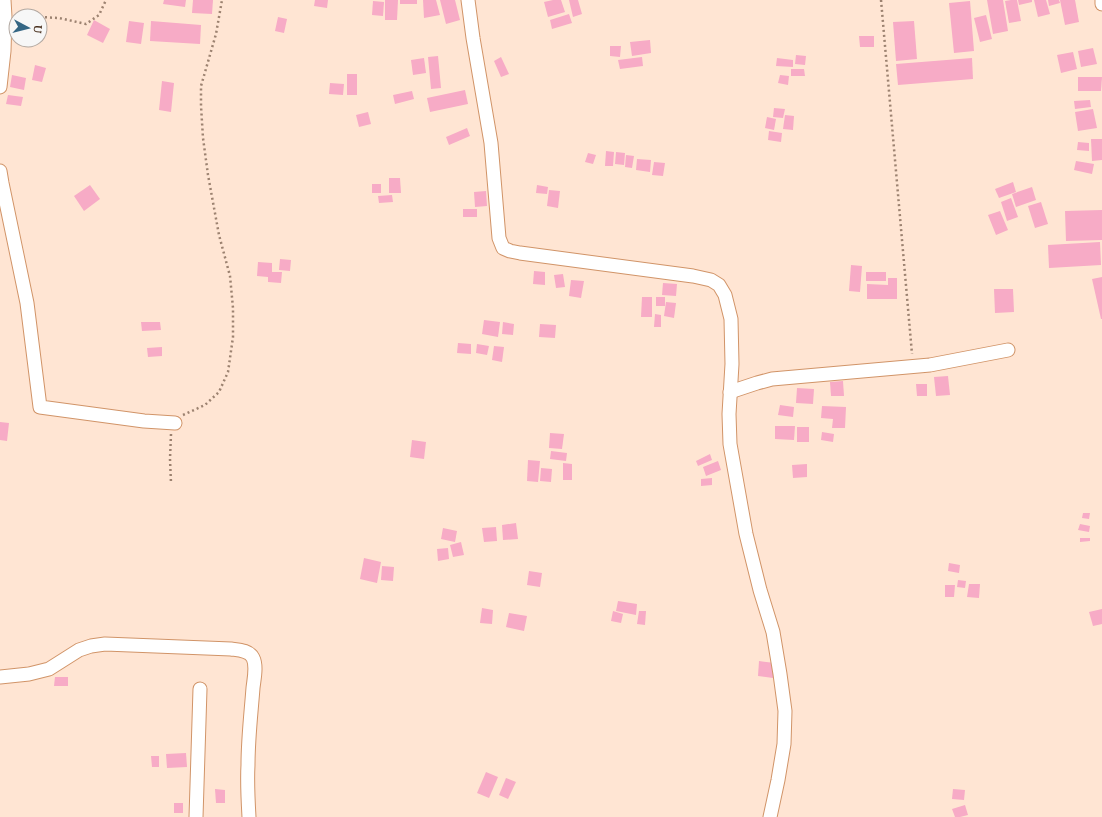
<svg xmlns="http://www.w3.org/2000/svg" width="1102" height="817" font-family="Lora,serif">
  <rect width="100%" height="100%" fill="#ffe5d3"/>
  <g fill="#f7abc6">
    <polygon points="164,0 186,0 185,7 163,4"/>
    <polygon points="193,0 213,0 212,14 192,13"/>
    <polygon points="315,0 328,0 327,8 314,6"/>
    <polygon points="385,0 398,0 397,20 385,20"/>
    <rect x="400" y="0" width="17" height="4"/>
    <polygon points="423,0 436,0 440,15 424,18"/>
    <polygon points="440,0 455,0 460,20 446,24"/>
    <polygon points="553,0 561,0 565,12 548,17 544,2"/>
    <polygon points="569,0 578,0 582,14 573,17"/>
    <polygon points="987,0 1003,0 1008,31 993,34"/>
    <polygon points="1011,0 1017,0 1021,21 1009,23 1005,1"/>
    <polygon points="1018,0 1032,0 1032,2 1019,5"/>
    <polygon points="1034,0 1046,0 1050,14 1038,17"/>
    <polygon points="1048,0 1059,0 1060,3 1049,6"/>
    <polygon points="1060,0 1075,0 1079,22 1065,25"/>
    <polygon points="373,1 384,2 383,16 372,15"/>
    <polygon points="970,1 974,51 954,53 949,3"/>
    <polygon points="569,14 572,23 552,29 550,20"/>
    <polygon points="986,15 992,39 980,42 974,18"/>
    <polygon points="278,17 287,19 284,33 275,31"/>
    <polygon points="94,20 110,29 103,43 87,35"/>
    <polygon points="129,21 144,23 141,44 126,42"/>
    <polygon points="151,21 201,25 200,44 150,41"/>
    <polygon points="914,21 917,59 896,61 893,22"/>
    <polygon points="859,36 874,36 874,47 860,47"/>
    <polygon points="650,40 651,53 632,56 630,42"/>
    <polygon points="610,46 621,46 620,57 610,56"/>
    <polygon points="1093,48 1097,64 1081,67 1078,51"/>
    <polygon points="1073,52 1077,69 1061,73 1057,55"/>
    <polygon points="796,55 806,56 805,65 795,64"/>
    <polygon points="438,56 441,88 431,89 428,57"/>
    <polygon points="501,57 509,74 501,77 494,61"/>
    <polygon points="642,57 643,66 620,69 618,60"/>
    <polygon points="424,58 426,73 413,75 411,60"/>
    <polygon points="777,58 793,60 793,67 776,66"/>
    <polygon points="972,58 973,79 898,85 896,64"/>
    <polygon points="35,65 46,68 42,82 32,80"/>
    <polygon points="791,69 804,69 805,76 791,76"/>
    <rect x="347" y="74" width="10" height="21"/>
    <polygon points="12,75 26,78 24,90 10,87"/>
    <polygon points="780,75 789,76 788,85 778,83"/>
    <polygon points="1078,77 1102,77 1101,91 1078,91"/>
    <polygon points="162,81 174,83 171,112 159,110"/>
    <polygon points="330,83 344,84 343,95 329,94"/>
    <polygon points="465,90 468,104 430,112 427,98"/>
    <polygon points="412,91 414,99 395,104 393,95"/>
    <polygon points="8,95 23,97 21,106 6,104"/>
    <polygon points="1090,100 1091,107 1075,109 1074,101"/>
    <polygon points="774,108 785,109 783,118 773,117"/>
    <polygon points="1093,109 1097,128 1078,131 1075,112"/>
    <polygon points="368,112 371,124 359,127 356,115"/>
    <polygon points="785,115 794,116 793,130 783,129"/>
    <polygon points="767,117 776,119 774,130 765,128"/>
    <polygon points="467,128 470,136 449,145 446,137"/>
    <polygon points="769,131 782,133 781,142 768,140"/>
    <polygon points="1091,139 1102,139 1102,160 1092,161"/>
    <polygon points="1078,142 1089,143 1089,151 1077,150"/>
    <polygon points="606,151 614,152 613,166 605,166"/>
    <polygon points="616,152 625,153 624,165 615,164"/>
    <polygon points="588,153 596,155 593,164 585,162"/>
    <polygon points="626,155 634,156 632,168 625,167"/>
    <polygon points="637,159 651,160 650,172 636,170"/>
    <polygon points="1076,161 1094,164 1092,174 1074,170"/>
    <polygon points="654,162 665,163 663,176 652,175"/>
    <polygon points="389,178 400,178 401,193 389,193"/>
    <polygon points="1013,182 1016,192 999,198 995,189"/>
    <rect x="372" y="184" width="9" height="9"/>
    <polygon points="90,185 100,199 84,211 74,196"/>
    <polygon points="537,185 548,187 547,194 536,193"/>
    <polygon points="1032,187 1036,200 1016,207 1012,194"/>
    <polygon points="549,190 560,191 558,208 547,206"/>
    <polygon points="486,191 487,206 475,207 474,192"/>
    <polygon points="392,195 393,202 379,203 378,196"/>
    <polygon points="1011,198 1018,217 1007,221 1001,202"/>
    <polygon points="1041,202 1048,224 1035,228 1028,206"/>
    <rect x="463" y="209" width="14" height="8"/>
    <polygon points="1102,210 1102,240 1066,241 1065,211"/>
    <polygon points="1000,211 1008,230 996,235 988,215"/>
    <polygon points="1100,242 1101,265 1049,268 1048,245"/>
    <polygon points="280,259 291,260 290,271 279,270"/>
    <polygon points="258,262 272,263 272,272 282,272 281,283 268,282 268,277 257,276"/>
    <polygon points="851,265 862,266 860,292 849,291"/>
    <polygon points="534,271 545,272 545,285 533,284"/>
    <rect x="866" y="272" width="20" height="9"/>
    <polygon points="563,274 565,287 556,288 554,275"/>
    <polygon points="1102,277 1102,319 1101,319 1092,279"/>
    <polygon points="888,278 897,278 897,299 867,299 867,284 888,285"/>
    <polygon points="571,280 584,281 581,298 569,296"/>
    <polygon points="663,283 677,284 676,296 662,295"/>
    <polygon points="994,289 1013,289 1014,312 995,313"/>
    <polygon points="642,297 652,297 652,317 641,317"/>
    <rect x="656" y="297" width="9" height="9"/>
    <polygon points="666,302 676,303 674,318 664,316"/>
    <polygon points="655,314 661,315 661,327 654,327"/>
    <polygon points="484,320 500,322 498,337 482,334"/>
    <polygon points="141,322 160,322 161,330 142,331"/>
    <polygon points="503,322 514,324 513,335 502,334"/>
    <polygon points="540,324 556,325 555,338 539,337"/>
    <polygon points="458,343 471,344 471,354 457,353"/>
    <polygon points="477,344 489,346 487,355 476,353"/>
    <polygon points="494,346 504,347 502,362 492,360"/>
    <polygon points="162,347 162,356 148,357 147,348"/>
    <polygon points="948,376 950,395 936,396 934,377"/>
    <polygon points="843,381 844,396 831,396 830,382"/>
    <polygon points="916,384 927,384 927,396 917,396"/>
    <polygon points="797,388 814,389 813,404 796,403"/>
    <polygon points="780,405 794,407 793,417 778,415"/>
    <polygon points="822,406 846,407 845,428 832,428 833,419 821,418"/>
    <polygon points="0,422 9,423 7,441 0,440"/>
    <polygon points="775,426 795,426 794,440 775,439"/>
    <rect x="797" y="427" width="12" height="15"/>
    <polygon points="822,432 834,434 833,442 821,440"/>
    <polygon points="550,433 564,434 562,449 549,448"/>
    <polygon points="412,440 426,442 424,459 410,457"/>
    <polygon points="551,451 567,453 566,461 550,459"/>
    <polygon points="710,454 712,460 698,466 696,461"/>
    <polygon points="528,460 540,461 538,482 527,481"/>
    <polygon points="718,461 721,470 706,476 703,467"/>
    <polygon points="563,463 572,464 572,480 563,480"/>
    <polygon points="807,464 807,477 793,478 792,465"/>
    <polygon points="541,468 552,469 551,482 540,481"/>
    <polygon points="712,478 712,485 701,486 701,479"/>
    <polygon points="1083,513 1090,513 1089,519 1082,518"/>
    <polygon points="516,523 518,539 503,540 502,525"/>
    <polygon points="1080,524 1090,526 1089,532 1078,530"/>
    <polygon points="496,527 497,541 484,542 482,528"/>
    <polygon points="443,528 457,531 455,542 441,539"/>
    <polygon points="1080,538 1090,538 1090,541 1080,542"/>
    <polygon points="461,542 464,555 453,557 450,545"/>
    <polygon points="448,548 449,559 438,561 437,549"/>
    <polygon points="364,558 381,562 377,583 360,579"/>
    <polygon points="949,563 960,565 959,573 948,571"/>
    <polygon points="382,566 394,567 393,581 381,580"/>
    <polygon points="529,571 542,573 540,587 527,585"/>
    <polygon points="958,580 966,581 965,588 957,587"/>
    <polygon points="969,584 980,584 979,598 967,597"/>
    <polygon points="945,585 955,585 954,597 945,597"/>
    <polygon points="618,601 637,604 636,615 616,611"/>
    <polygon points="482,608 493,610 492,624 480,623"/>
    <polygon points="1102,609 1102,624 1093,626 1089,612"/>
    <polygon points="613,611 623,614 621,623 611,621"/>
    <polygon points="639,611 646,611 645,625 637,624"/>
    <polygon points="509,613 527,616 524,631 506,627"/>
    <polygon points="759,661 775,663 773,678 758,676"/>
    <polygon points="55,677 68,677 68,686 54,686"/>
    <polygon points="186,753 187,767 167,768 166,754"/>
    <polygon points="151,756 159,756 159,767 152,767"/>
    <polygon points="486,772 498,777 489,798 477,793"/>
    <polygon points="506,778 516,782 508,799 499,795"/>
    <polygon points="215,789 225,790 225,803 216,803"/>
    <polygon points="953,789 965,790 964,800 952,799"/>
    <rect x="174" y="803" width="9" height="10"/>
    <polygon points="965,805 968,815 960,817 955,817 952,809"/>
  </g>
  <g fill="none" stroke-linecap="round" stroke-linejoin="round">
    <g stroke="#d19468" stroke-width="15">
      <g id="minor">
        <polyline points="468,0 473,38 491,143 499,238 503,248 510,251 520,253 693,276 711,280 719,285 725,295 731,319 732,364 729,414 730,444 746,534 760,590 773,632 780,674 785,711 784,744 778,780 770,817"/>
        <polyline points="1102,0 1102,4"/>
        <polyline points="0,87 4,51 5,17 4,0"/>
        <polyline points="0,171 2,183 27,303 40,407 144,421 175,423"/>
        <polyline points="730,392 757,383 772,379 930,365 1008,350"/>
        <path d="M0,677L29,674L49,669L79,650L91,646L105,644L231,649C238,650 249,650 253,658C257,666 254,679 253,688C251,714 248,739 248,765C247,782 248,800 249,817"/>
        <polyline points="196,817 200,689"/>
      </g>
    </g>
    <g stroke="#9c8270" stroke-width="2.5" stroke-dasharray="2 3" stroke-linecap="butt">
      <polyline points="881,0 912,354"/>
      <polyline points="40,17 59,18 86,24 99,15 106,0"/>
      <polyline points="183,415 205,405 219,392 228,372 233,337 233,308 230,276 219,235 208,175 203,138 201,106 201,86 216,34 222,0"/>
      <polyline points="171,434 170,459 171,483"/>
    </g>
    <use href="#minor" stroke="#fff" stroke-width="13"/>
  </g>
  <g transform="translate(28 28) rotate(97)"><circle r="19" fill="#f7f7f7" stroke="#b2a8a1"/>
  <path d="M0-3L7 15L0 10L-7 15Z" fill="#346684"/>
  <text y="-6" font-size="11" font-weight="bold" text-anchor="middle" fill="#4a311f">U</text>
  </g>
</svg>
